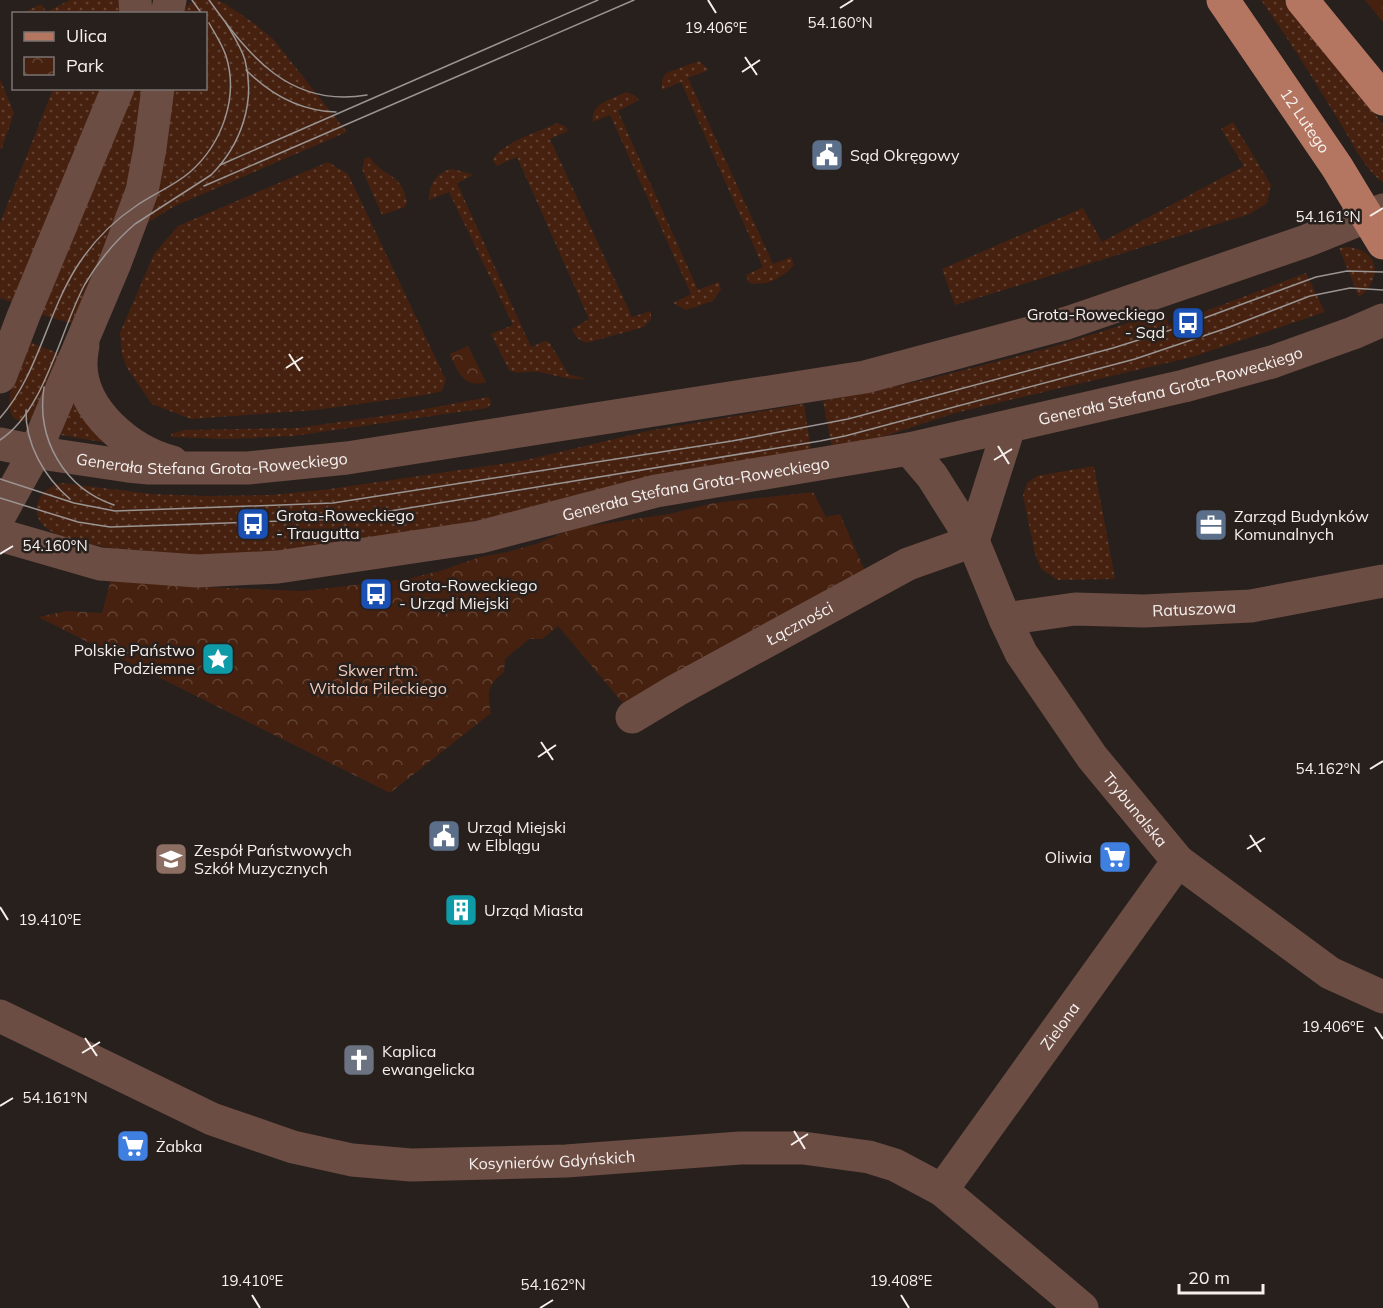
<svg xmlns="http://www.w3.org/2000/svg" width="1383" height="1308" font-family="Mulish,sans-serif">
  <defs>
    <pattern id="grass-dots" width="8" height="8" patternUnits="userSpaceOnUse" patternTransform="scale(1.5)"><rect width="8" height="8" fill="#462110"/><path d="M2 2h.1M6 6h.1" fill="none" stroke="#614233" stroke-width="1.8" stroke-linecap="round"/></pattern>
    <pattern id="park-crowns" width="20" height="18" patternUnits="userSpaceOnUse" patternTransform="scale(1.5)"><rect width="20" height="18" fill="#462110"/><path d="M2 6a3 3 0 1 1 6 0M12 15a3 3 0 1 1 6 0" fill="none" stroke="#614233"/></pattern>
  </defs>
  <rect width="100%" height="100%" fill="#28201d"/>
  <g fill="url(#grass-dots)">
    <polygon points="70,0 123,0 126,13 27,14 26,11 42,4 46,12"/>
    <polygon points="194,0 216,0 224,3 255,24 273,39 347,132 175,206 147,223 166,89 206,88 206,14 179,13"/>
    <path d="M1261,0H1283L1383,124V182C1365,170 1353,144 1342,126C1316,83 1290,41 1261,0Z"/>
    <path d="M699,61L709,70L688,78L773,264L791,257L794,265C781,279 767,286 749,283L746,275L763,267L681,82L662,90V80L666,73Z"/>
    <polygon points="0,79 14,113 2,148 0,149"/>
    <polygon points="53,89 104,89 14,303 0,298 0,223"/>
    <polygon points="132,89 150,89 144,135 77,325 39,314"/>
    <path d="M626,92L634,95L639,100L618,111L698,290L719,282L721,289L713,301L686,310L673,303L691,294L610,115L593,122C590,103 611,100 626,92Z"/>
    <polygon points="1233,122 1271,185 1267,203 1250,214 955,305 942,269 1083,208 1102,242 1244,166 1221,129"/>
    <path d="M557,123L565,126L568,131L550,139L632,317L651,311V319L644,327L586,343L577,338L572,329L589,319L517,157L496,166L493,160C500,143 541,131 557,123Z"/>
    <path d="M370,157C382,178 402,171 407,203L405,207L382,215L362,169L365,158Z"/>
    <polygon points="328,162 348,174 446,380 442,391 425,395 315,410 191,419 152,404 127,368 122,354 120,333 154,254 178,226"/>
    <path d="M452,169L472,174L470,177L457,183L531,347L545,341L550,343L568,374L586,379C567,380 555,375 538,372C528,371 517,375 509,370L491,334L513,325L449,192L429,200C429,185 436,172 452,169Z"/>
    <path d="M1348,247C1380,250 1383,279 1359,297L1339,248Z"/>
    <polygon points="1306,273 1325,312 1192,357 955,413 833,453 823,401 929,379 1045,349 1164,312 1169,325"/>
    <path d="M27,341L65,356L33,418C27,422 22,422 15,419C0,408 20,358 27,341Z"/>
    <polygon points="72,396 107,443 61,435 59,432"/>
    <polygon points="489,397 491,404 487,408 293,436 227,439 172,437 171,434 184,430 297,428 404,413"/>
    <path d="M804,404L812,457C680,483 548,510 415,531C372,538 329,547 285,551C225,557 155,557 95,545C75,542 28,532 38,502C41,492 52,485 62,483L152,494L206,496L270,495L323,490L522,461L648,431Z"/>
    <polygon points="1094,466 1115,579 1058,580 1041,569 1035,554 1023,495 1027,483 1037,476"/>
  </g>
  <g fill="url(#park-crowns)">
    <polygon points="1365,0 1383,0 1383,22"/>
    <path d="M468,346L486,382C464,389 457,371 450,354Z"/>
    <path d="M813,492L826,517L840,514L865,571L627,708L558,626L542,639H529L505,659L504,672C487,686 487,691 491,713L390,793L38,617L67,611L102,613L111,579L206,587L303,591L407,579L440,571L480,557L507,552L539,543L575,528L669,514L714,503Z"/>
  </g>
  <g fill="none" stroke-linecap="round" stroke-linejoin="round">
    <g stroke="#6c4d43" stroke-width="33">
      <polyline points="135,0 136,14"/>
      <polyline points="167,14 170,0"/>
      <path d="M83,345C82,351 81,358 81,364C81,411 130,451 172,462"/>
      <polyline points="0,377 23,317 118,88"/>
      <path id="s1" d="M0,444L54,455L128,466L149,468H248L347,458L865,377L1067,323L1306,241L1383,210"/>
      <path id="s2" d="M909,449L932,476L973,541L1005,619L1021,653L1092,757L1178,861L1330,973L1383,997"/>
      <polyline points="0,515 35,452 115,263 142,191 150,148 158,88"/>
      <path id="s3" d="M0,535L100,564L197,571L278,567L480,537L656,491L909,449L1184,386L1272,362L1353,333L1383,320"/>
      <polyline points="973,541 1009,427"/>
      <path id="s4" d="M1005,619L1075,609L1144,611L1251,606L1383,581"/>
      <path id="s5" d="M632,717L677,690L908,564L973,541"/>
      <path id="s6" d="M0,1016L212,1119L293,1147L352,1160L411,1165L566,1161L740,1148H803L869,1157L895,1165L942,1190L1082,1308"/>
      <path id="s7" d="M942,1190L1178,861"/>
    </g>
    <g stroke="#b57661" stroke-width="33">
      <path id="s8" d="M1223,0L1337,167L1383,243"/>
      <polyline points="1302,0 1383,99"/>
    </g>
    <g stroke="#9a9492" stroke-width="1.5">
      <polyline points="192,0 202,14"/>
      <path d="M209,0C250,57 290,108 367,95"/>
      <path d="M246,70C270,94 301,111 336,112"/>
      <polyline points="220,165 598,0"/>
      <polyline points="204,186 634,0"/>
      <path d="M44,387C36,439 64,488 114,505"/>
      <path d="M26,410C25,444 45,478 70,499"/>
      <path d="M0,418C38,375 46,316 76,268C91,244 112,222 136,206C153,194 174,186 190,172C222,144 239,97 226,56C222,44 215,34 209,23"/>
      <path d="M0,440C45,411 60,330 85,284C98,262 115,241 135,224L211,175C241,145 256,102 245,60C241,47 233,35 226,23"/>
      <polyline points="0,479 74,503 115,511 333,503 732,441 848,419 1113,348 1177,328 1316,277 1347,271 1383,272"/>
      <polyline points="0,498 78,522 110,527 341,519 820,441 845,436 1135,359 1227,328 1310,296 1350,288 1383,290"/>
    </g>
  </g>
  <path fill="none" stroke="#f5f0ee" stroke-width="2" d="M708,0L716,13M840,8L853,0M745,57L757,75M742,72L760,60M1370,216L1383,208M289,354L300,371M286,368L303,357M998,446L1009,464M994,460L1012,449M0,554L13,546M541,742L553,760M538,757L556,745M1370,769L1383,761M1250,835L1261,852M1247,849L1265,838M0,907L8,920M1375,1027L1383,1039M85,1038L97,1056M82,1053L100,1042M0,1106L13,1098M794,1131L805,1149M791,1145L808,1134M252,1295L260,1308M901,1295L909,1308M540,1308L553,1300"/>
  <defs>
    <g id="civic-square" transform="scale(1.725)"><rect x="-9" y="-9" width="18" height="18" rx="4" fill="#5c6f8a" stroke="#28201d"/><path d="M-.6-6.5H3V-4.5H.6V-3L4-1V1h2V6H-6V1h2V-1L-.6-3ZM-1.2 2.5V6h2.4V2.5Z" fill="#fff"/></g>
    <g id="bus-square" transform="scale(1.725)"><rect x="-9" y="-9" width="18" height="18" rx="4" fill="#1a4fb4" stroke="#28201d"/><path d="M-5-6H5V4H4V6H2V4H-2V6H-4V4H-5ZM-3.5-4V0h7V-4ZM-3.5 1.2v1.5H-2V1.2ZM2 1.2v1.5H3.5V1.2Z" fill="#fff"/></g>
    <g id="office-square" transform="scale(1.725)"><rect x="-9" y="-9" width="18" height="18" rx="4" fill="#5c6f8a" stroke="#28201d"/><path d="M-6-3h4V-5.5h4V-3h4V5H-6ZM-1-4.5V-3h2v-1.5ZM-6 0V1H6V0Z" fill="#fff"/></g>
    <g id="sight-square" transform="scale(1.725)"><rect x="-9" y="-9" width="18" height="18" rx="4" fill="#0f9aa8" stroke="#28201d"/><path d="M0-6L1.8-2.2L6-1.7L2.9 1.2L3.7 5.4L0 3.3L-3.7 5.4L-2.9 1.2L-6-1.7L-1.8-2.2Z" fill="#fff"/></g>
    <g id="supermarket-square" transform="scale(1.725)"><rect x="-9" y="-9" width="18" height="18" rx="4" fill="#3f7fe0" stroke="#28201d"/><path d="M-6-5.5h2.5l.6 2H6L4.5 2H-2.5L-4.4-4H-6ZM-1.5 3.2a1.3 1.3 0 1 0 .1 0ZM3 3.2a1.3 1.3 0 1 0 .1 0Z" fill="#fff"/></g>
    <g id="university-square" transform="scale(1.725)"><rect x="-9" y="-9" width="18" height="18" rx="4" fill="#8d6e63" stroke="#28201d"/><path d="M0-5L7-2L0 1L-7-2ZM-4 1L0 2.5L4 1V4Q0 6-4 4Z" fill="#fff"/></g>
    <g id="building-square" transform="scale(1.725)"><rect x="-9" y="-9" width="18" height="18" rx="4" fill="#0f9aa8" stroke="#28201d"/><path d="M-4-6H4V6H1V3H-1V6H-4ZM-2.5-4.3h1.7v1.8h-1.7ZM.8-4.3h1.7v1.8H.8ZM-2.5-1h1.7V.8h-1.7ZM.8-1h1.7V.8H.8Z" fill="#fff"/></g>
    <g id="church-square" transform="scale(1.725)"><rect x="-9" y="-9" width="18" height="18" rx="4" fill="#6b7280" stroke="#28201d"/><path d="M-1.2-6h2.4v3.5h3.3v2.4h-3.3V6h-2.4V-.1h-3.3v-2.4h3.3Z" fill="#fff"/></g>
  </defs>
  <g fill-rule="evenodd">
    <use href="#civic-square" x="827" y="155"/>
    <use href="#bus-square" x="1188" y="323"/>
    <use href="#bus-square" x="253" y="524"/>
    <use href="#office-square" x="1211" y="525"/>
    <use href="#bus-square" x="376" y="594"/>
    <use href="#sight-square" x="218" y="659"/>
    <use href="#civic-square" x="444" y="836"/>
    <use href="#supermarket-square" x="1115" y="857"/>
    <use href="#university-square" x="171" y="859"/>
    <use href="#building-square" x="461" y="910"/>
    <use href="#church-square" x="359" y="1060"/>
    <use href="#supermarket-square" x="133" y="1146"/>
  </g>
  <g text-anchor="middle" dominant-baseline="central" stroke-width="5" stroke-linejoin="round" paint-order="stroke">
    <g font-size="16" fill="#f5f0ee" stroke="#28201d">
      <text stroke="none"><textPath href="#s8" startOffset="146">12 Lutego</textPath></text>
      <text stroke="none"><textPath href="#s3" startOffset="1194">Generała Stefana Grota-Roweckiego</textPath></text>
      <text stroke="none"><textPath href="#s1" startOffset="214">Generała Stefana Grota-Roweckiego</textPath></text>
      <text stroke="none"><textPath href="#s3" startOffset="708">Generała Stefana Grota-Roweckiego</textPath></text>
      <text stroke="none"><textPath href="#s4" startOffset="190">Ratuszowa</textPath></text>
      <text stroke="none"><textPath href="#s5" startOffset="192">Łączności</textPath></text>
      <text stroke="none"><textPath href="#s2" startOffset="428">Trybunalska</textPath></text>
      <text stroke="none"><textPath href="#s7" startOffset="202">Zielona</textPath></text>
      <text stroke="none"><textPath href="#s6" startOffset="582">Kosynierów Gdyńskich</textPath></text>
    </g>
    <g font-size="16" fill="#f5f0ee" stroke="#28201d" text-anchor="start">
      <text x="850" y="155">Sąd Okręgowy</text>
      <text x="1165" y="314" text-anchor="end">Grota-Roweckiego<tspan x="1165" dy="18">- Sąd</tspan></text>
      <text x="276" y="515">Grota-Roweckiego<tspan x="276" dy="18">- Traugutta</tspan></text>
      <text x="1234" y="516">Zarząd Budynków<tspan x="1234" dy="18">Komunalnych</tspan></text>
      <text x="399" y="585">Grota-Roweckiego<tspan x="399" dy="18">- Urząd Miejski</tspan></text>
      <text x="195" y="650" text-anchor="end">Polskie Państwo<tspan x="195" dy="18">Podziemne</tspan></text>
      <text x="467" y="827">Urząd Miejski<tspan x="467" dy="18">w Elblągu</tspan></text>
      <text x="194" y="850">Zespół Państwowych<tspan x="194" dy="18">Szkół Muzycznych</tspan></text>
      <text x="1092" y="857" text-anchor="end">Oliwia</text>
      <text x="484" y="910">Urząd Miasta</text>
      <text x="382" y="1051">Kaplica<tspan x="382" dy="18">ewangelicka</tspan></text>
      <text x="156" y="1146">Żabka</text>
    </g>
    <g font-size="16" fill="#f5ccbb" stroke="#28201d">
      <text x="378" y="670">Skwer rtm.<tspan x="378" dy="18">Witolda Pileckiego</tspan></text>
    </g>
  </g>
  <g font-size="15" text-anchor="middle" fill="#f5f0ee" stroke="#28201d" stroke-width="5" stroke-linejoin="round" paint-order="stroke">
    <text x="840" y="28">54.160°N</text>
    <text x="716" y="33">19.406°E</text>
    <text x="1328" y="222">54.161°N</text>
    <text x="55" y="551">54.160°N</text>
    <text x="1328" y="774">54.162°N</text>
    <text x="50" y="925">19.410°E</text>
    <text x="1333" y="1032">19.406°E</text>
    <text x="55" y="1103">54.161°N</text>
    <text x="252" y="1286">19.410°E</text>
    <text x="901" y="1286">19.408°E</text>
    <text x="553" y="1290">54.162°N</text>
  </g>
  <rect x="12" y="12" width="195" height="78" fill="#28201d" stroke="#7a7371" stroke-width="1.5"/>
  <rect x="24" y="32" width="30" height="9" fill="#b57661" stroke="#7a7371" stroke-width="1.5"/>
  <text x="66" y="42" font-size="18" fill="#f5f0ee">Ulica</text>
  <rect x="24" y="57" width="30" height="18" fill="url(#park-crowns)" stroke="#7a7371" stroke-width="1.5"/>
  <text x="66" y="72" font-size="18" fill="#f5f0ee">Park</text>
  <path d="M1179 1284v9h84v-9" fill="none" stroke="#f5f0ee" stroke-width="3"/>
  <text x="1188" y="1284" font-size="18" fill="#f5f0ee" stroke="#28201d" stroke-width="4.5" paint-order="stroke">20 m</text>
</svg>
